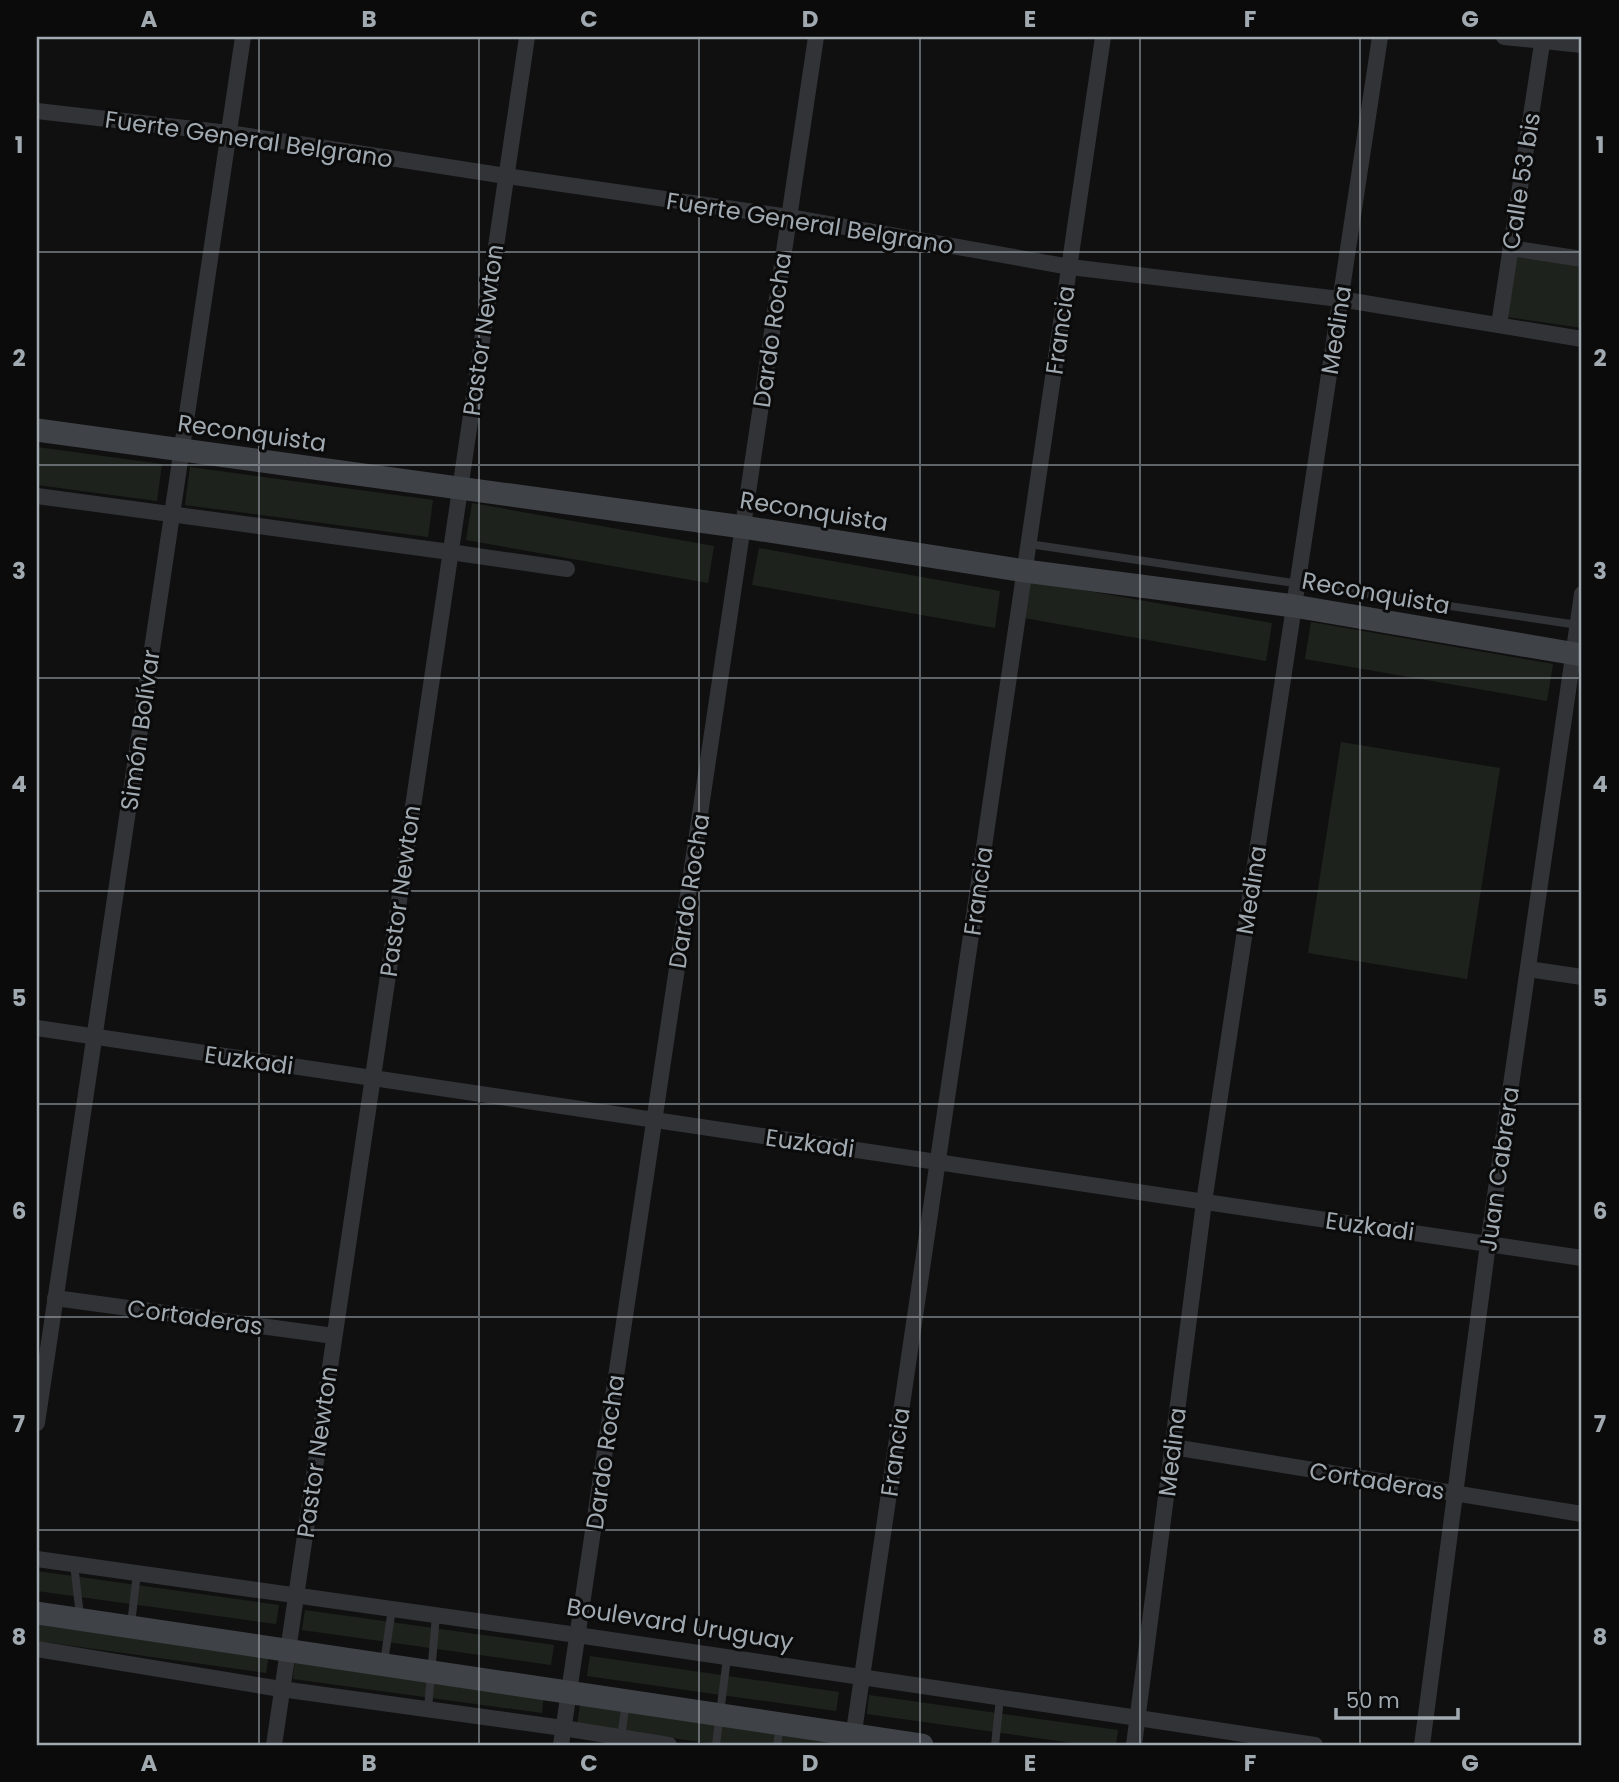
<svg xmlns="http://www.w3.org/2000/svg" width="1619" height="1782" font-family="Poppins,sans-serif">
  <rect width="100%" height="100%" fill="#101011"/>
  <g fill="#1d231c">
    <polygon points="1517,257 1582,267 1582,328 1508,317"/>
    <polygon points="37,447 162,464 157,501 37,485"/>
    <polygon points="190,467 433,500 428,537 185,505"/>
    <polygon points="472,503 714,546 708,583 466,540"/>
    <polygon points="759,548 1000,591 995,628 752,585"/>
    <polygon points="1030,581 1272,623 1266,661 1024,618"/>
    <polygon points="1311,622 1553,664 1547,701 1305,659"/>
    <polygon points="1341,742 1500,768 1467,979 1308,953"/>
    <polygon points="37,1571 279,1605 276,1624 37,1591"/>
    <polygon points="305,1610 554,1645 551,1665 302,1630"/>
    <polygon points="37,1621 269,1654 266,1673 37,1641"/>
    <polygon points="590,1656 839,1692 836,1711 587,1676"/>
    <polygon points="295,1659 544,1694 542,1713 293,1679"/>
    <polygon points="869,1695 1118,1730 1116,1745 1086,1745 867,1714"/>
    <polygon points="580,1705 829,1740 828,1745 723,1745 577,1725"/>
  </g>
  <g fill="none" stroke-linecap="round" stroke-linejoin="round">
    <g stroke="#313336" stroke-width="8">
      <polyline points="1029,544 1578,625"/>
      <polyline points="74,1564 80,1616"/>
      <polyline points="131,1624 137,1573"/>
      <polyline points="384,1662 392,1609"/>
      <polyline points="428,1709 436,1615"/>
      <polyline points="621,1738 626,1702"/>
      <polyline points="716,1745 727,1658"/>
      <polyline points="777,1745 780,1727"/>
      <polyline points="995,1745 1000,1698"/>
    </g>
    <g stroke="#313336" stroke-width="16">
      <polyline points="1504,37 1582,45"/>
      <polyline points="37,111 229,133 506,176 789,217 1070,267 1340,299 1582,339"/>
      <polyline points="1510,248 1582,259"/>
      <polyline points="1499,325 1543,37"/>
      <polyline points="37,496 450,552 567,569"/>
      <polyline points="1528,969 1582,977"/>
      <polyline points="37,1028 1582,1258"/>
      <polyline points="55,1298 334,1336"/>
      <polyline points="37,1423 243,37"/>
      <polyline points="1173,1447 1582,1514"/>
      <polyline points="37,1559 577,1635 1138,1718 1315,1745"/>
      <polyline points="37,1649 281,1689 563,1728 669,1745"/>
      <polyline points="274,1745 527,37"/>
      <polyline points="561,1745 816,37"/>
      <polyline points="852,1745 1103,37"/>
      <polyline points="1134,1745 1204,1202 1380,37"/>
      <polyline points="1422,1745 1488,1244 1582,594"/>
    </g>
    <g stroke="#3f4246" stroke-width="23">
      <polyline points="37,430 743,527 1025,571 1294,606 1582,655"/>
      <polyline points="37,1613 922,1745"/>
    </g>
  </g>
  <path fill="none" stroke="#a1aab1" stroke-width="2" stroke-opacity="0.55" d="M259,37V1745M479,37V1745M699,37V1745M920,37V1745M1140,37V1745M1360,37V1745M37,252H1582M37,465H1582M37,678H1582M37,891H1582M37,1104H1582M37,1317H1582M37,1530H1582"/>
  <g text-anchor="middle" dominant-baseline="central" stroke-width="6" stroke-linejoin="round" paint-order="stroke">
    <g font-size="24" fill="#a1aab1" stroke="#0b0b0c">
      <text transform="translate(249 139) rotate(8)">Fuerte General Belgrano</text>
      <text transform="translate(1521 181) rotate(-81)">Calle 53 bis</text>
      <text transform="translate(810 223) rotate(9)">Fuerte General Belgrano</text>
      <text transform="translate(483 330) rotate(-82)">Pastor Newton</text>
      <text transform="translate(772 330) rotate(-82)">Dardo Rocha</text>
      <text transform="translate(1060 330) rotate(-82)">Francia</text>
      <text transform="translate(1336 330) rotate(-81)">Medina</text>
      <text transform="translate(252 433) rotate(8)">Reconquista</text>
      <text transform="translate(814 511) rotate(9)">Reconquista</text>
      <text transform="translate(1376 593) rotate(10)">Reconquista</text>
      <text transform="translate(140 730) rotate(-82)">Simón Bolívar</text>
      <text transform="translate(1251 890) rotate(-81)">Medina</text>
      <text transform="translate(400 891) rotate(-82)">Pastor Newton</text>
      <text transform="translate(689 891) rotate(-81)">Dardo Rocha</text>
      <text transform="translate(978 891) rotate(-82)">Francia</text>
      <text transform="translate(249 1060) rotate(8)">Euzkadi</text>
      <text transform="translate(810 1143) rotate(8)">Euzkadi</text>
      <text transform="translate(1499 1169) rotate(-82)">Juan Cabrera</text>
      <text transform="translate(1370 1226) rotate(8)">Euzkadi</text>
      <text transform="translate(195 1317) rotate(8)">Cortaderas</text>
      <text transform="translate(317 1452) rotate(-82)">Pastor Newton</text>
      <text transform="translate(605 1452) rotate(-82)">Dardo Rocha</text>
      <text transform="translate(895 1452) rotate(-82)">Francia</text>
      <text transform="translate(1172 1452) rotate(-83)">Medina</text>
      <text transform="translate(1377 1481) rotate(9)">Cortaderas</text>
      <text transform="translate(680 1624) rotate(9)">Boulevard Uruguay</text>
    </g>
  </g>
  <rect width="1619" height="1782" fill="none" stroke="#0b0b0c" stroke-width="77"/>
  <path d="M1336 1708v10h122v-10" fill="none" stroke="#a1aab1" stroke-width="3.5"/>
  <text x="1346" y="1708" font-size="21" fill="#a1aab1" stroke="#0b0b0c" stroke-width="5" paint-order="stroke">50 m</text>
  <rect x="38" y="38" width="1542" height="1706" fill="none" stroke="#a1aab1" stroke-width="2.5"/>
  <g font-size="23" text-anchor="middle" font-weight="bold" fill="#a1aab1">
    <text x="149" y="27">A</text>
    <text x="369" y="27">B</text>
    <text x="589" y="27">C</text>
    <text x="810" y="27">D</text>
    <text x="1030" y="27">E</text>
    <text x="1250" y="27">F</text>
    <text x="1470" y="27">G</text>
    <text x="19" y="153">1</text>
    <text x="1600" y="153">1</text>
    <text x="19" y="366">2</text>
    <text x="1600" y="366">2</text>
    <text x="19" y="579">3</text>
    <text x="1600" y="579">3</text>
    <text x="19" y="792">4</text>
    <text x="1600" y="792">4</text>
    <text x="19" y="1006">5</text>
    <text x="1600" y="1006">5</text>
    <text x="19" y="1219">6</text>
    <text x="1600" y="1219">6</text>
    <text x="19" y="1432">7</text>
    <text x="1600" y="1432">7</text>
    <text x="19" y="1645">8</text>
    <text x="1600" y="1645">8</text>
    <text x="149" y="1771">A</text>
    <text x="369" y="1771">B</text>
    <text x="589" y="1771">C</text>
    <text x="810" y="1771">D</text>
    <text x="1030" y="1771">E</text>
    <text x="1250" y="1771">F</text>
    <text x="1470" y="1771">G</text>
  </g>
</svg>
